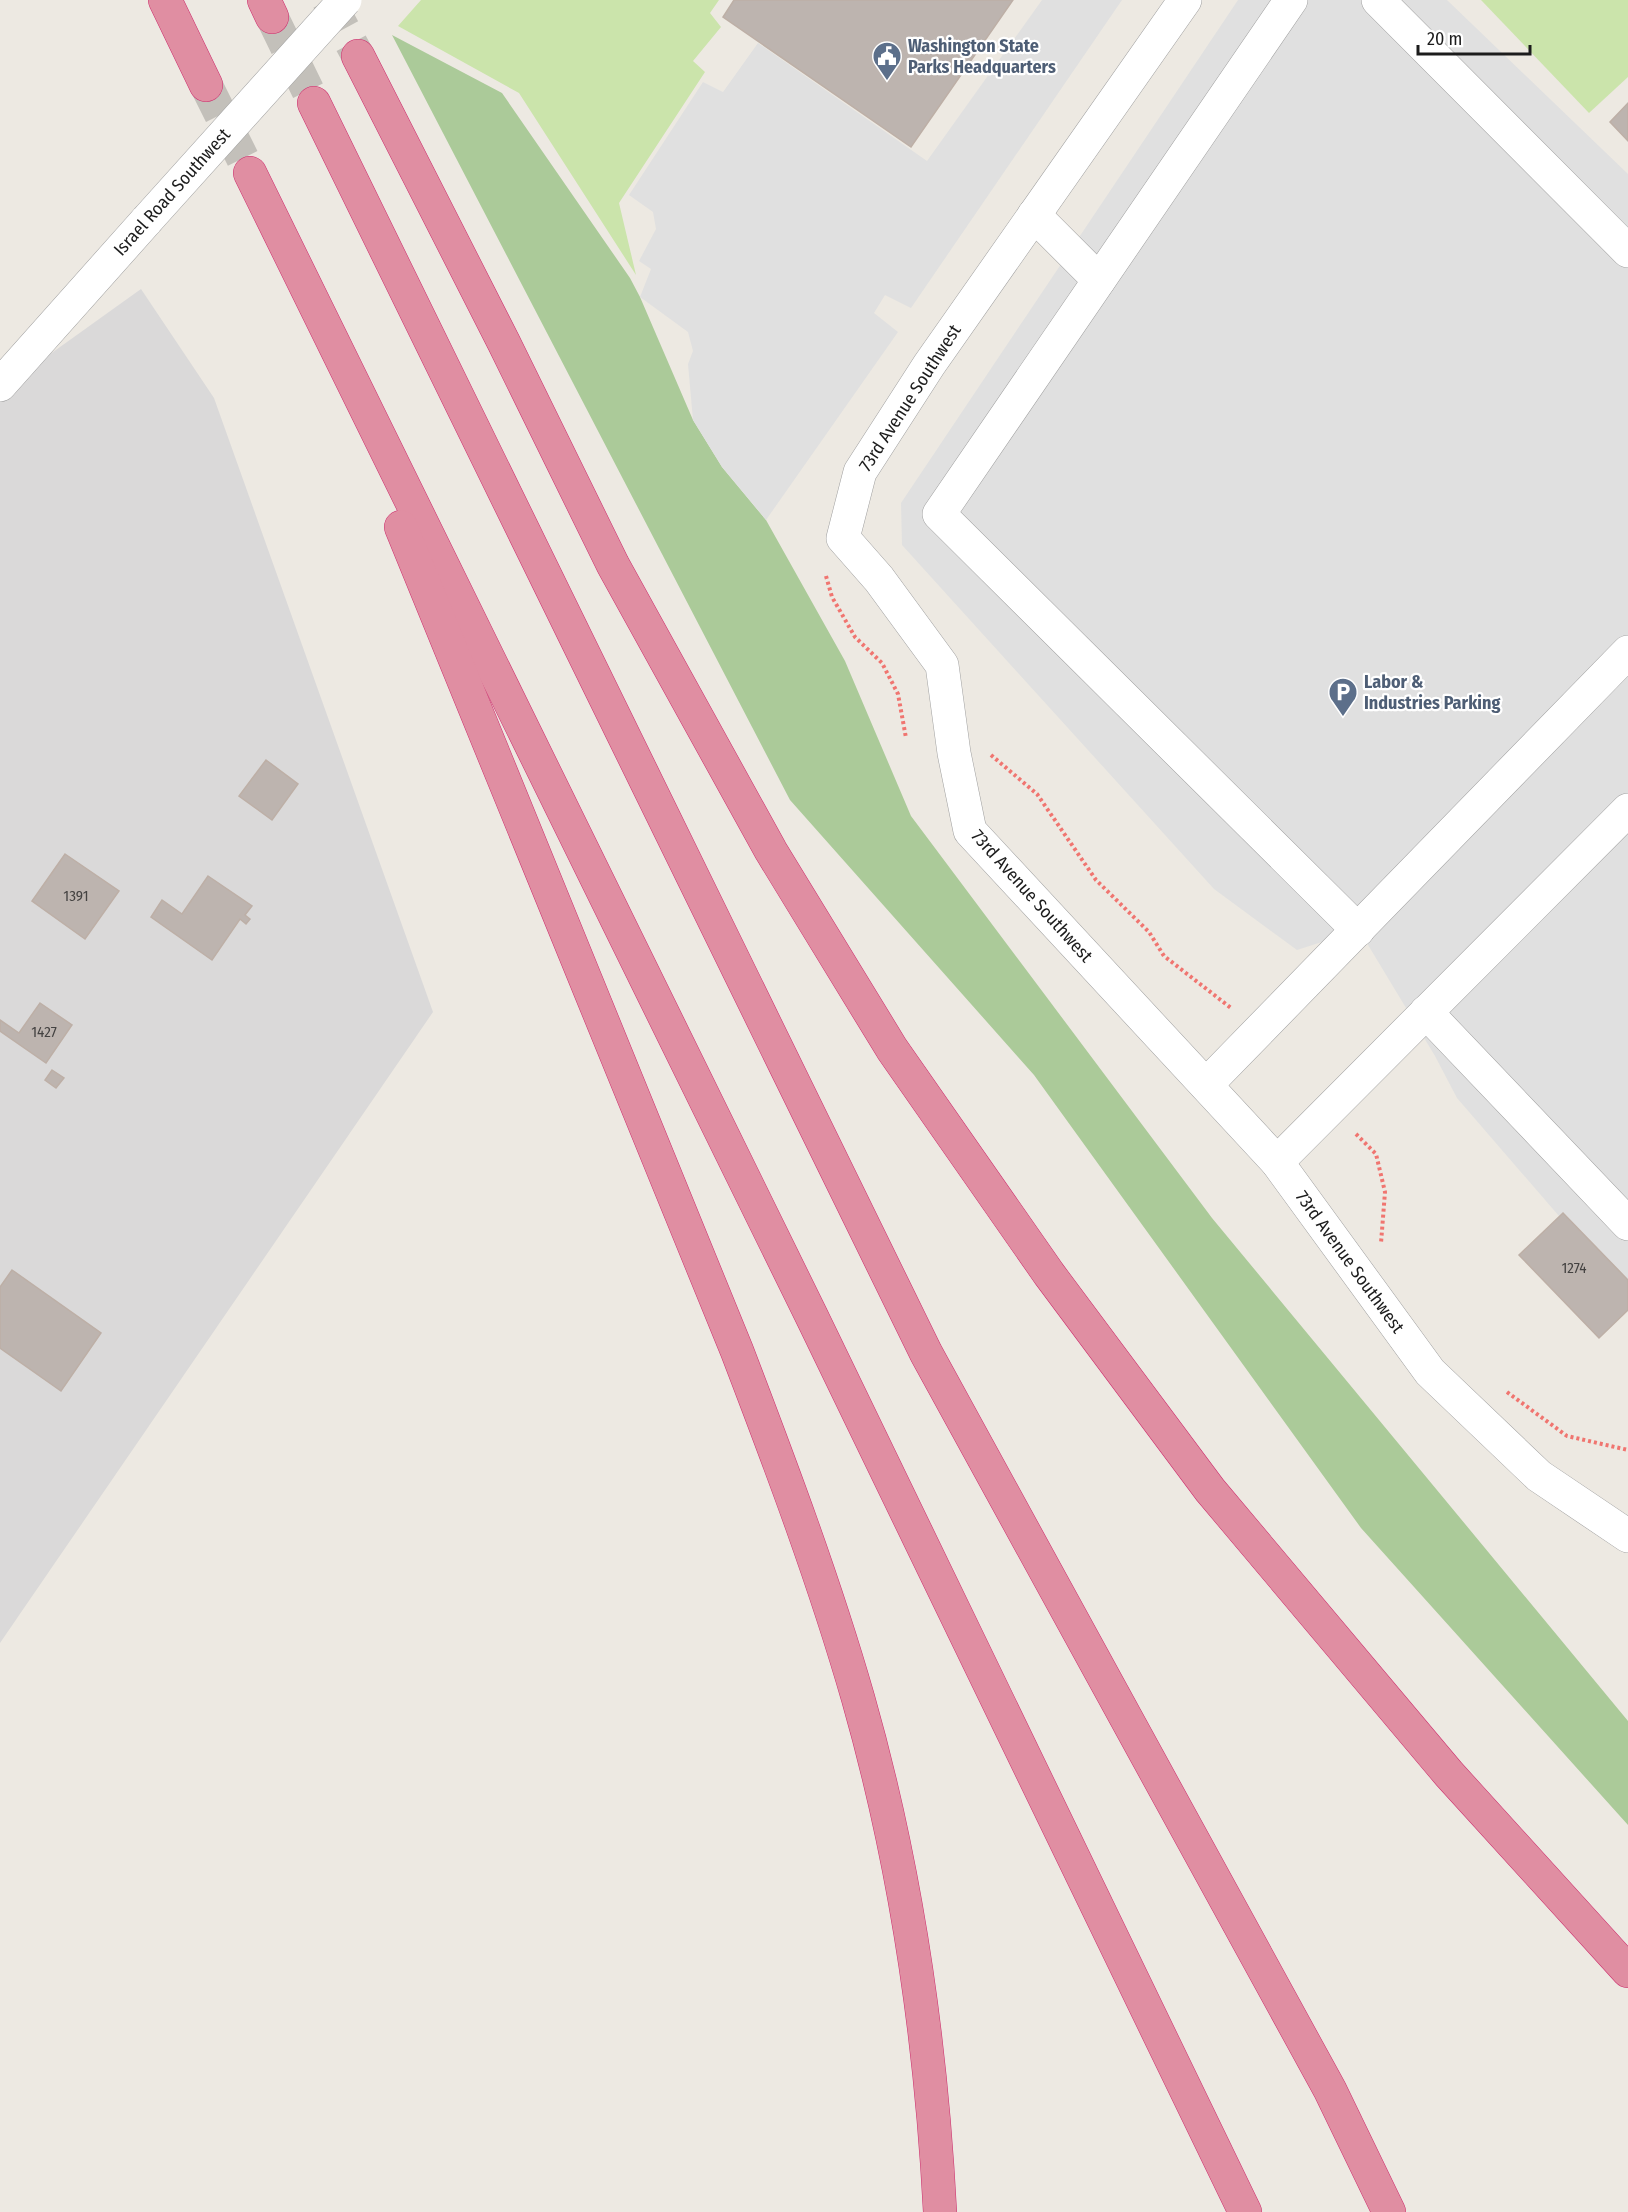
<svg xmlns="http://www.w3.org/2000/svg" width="1628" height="2212" font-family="'Fira Sans Condensed',sans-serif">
  <rect width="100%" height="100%" fill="#ede9e2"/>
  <polygon fill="#dad9d9" points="141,289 214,398 433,1012 0,1643 0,390"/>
  <g fill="#cbe4ab">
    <polygon points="421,0 719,0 710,13 721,27 693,61 705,72 619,203 636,275 519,93 398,26"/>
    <polygon points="1481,0 1628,0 1628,77 1589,113"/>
  </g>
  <polygon fill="#abca99" points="392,35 502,93 630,278 640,297 693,420 722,467 766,520 845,661 911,816 1212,1218 1628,1721 1628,1825 1361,1528 1034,1075 790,800"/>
  <g fill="#e0e0e0">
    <polygon points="1042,0 1122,0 911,308 885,295 874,313 898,332 766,520 722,467 693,420 688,364 693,351 688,332 640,297 651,269 639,261 656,229 653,212 629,195 703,82 723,92 758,43 927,161"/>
    <polygon points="1238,0 1447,0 1628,174 1628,1296 1457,1098 1435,1056 1359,930 1297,950 1214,889 902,545 901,503"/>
  </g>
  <g fill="#bdb4af" stroke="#bdafa6" stroke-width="1.5">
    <polygon points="734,0 1013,0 911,147 723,17"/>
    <polygon points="1628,103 1628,141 1610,122"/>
    <polygon points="266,760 298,784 272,820 239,796"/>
    <polygon points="65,854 119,891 85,939 32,901"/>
    <polygon points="208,876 252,906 245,915 250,919 246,924 240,919 212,960 151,917 162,900 182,914"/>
    <polygon points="40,1003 72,1025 46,1063 0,1031 0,1020 19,1033"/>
    <polygon points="52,1070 64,1078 56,1088 45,1080"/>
    <polygon points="1563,1213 1628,1280 1628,1310 1599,1338 1519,1255"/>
    <polygon points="12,1270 101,1333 61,1391 0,1348 0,1287"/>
  </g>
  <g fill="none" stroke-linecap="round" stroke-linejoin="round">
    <g stroke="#c3c0ba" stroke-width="33" stroke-dasharray="33 16" stroke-linecap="butt">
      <polyline points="328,0 358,56"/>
      <polyline points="272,17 314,103"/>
      <polyline points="206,85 250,173"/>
    </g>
    <g stroke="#a0a0a0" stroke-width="34">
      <g id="minor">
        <polyline points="1185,0 929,365 860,472 843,538 879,579 942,665 954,753 970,831 1277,1162 1430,1372 1539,1476 1628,1536"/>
        <polyline points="1291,0 939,514 1358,930"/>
        <polyline points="1378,0 1628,251"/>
        <polyline points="1034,215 1099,280"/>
        <polyline points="0,385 147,220"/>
        <polyline points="1426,1012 1628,1224"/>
        <polyline points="1206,1085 1628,652"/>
        <polyline points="1277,1162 1628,810"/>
      </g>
    </g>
    <g stroke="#cc2f6e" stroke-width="34">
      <g id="highway">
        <polyline points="165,0 206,85"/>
        <polyline points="264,0 272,17"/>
        <polyline points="358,56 504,343 613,565 771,851 892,1049 1049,1274 1210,1490 1449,1774 1628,1971"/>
        <polyline points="314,103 926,1353 1330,2090 1389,2212"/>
        <polyline points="250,173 813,1319 1245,2212"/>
        <path d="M401,527L737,1351C781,1466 824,1580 858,1698C906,1866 931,2038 940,2212"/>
      </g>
    </g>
    <g stroke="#f07570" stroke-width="4" stroke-dasharray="3 3" stroke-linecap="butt">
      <polyline points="826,576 832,597 855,637 882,663 898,694 906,738"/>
      <polyline points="991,755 1037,794 1096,880 1149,932 1164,956 1231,1008"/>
      <polyline points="1356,1134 1376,1154 1385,1192 1381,1243"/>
      <polyline points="1507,1392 1567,1436 1628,1450"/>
    </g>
    <use href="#minor" stroke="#fff" stroke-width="33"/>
    <use href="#highway" stroke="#e08ea2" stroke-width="33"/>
    <g stroke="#a0a0a0" stroke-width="34" stroke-linecap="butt">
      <polyline id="minor-bridge" points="147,220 345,0"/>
    </g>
    <use href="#minor-bridge" stroke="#fff" stroke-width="33"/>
  </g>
  <defs>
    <g id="civic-pin" transform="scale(1.5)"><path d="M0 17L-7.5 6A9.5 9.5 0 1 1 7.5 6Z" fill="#5c6f8a" stroke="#fff"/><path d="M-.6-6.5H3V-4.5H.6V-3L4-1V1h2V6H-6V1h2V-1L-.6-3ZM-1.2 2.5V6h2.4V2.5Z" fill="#fff"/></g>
    <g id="parking-pin" transform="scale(1.5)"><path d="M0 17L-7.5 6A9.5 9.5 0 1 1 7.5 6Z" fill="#5c6f8a" stroke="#fff"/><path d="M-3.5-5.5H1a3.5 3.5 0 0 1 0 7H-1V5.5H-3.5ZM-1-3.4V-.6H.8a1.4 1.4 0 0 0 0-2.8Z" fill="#fff"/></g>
  </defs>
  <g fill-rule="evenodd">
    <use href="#civic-pin" x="887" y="56"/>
    <use href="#parking-pin" x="1343" y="692"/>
  </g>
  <g text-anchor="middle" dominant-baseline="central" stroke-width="4.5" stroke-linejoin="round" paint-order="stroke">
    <g font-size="15" fill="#444241">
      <text x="76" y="896">1391</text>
      <text x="44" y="1032">1427</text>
      <text x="1574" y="1268">1274</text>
    </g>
    <g font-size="18" font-weight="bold" fill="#4e5e75" stroke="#fff" text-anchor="start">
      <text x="908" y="46">Washington State<tspan x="908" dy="21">Parks Headquarters</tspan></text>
      <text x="1364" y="682">Labor &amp;<tspan x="1364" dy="21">Industries Parking</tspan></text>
    </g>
    <g font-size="18" fill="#1c1c1c" stroke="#fff">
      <text transform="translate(172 192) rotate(-48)">Israel Road Southwest</text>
      <text transform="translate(910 398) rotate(-57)">73rd Avenue Southwest</text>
      <text transform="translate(1032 896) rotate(48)">73rd Avenue Southwest</text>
      <text transform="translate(1350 1262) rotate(54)">73rd Avenue Southwest</text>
    </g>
  </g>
  <path d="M1418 45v9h112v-9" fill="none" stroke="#1c1c1c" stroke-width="3"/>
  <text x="1427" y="45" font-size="18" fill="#1c1c1c" stroke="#ffffff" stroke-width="4.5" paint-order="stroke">20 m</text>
</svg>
